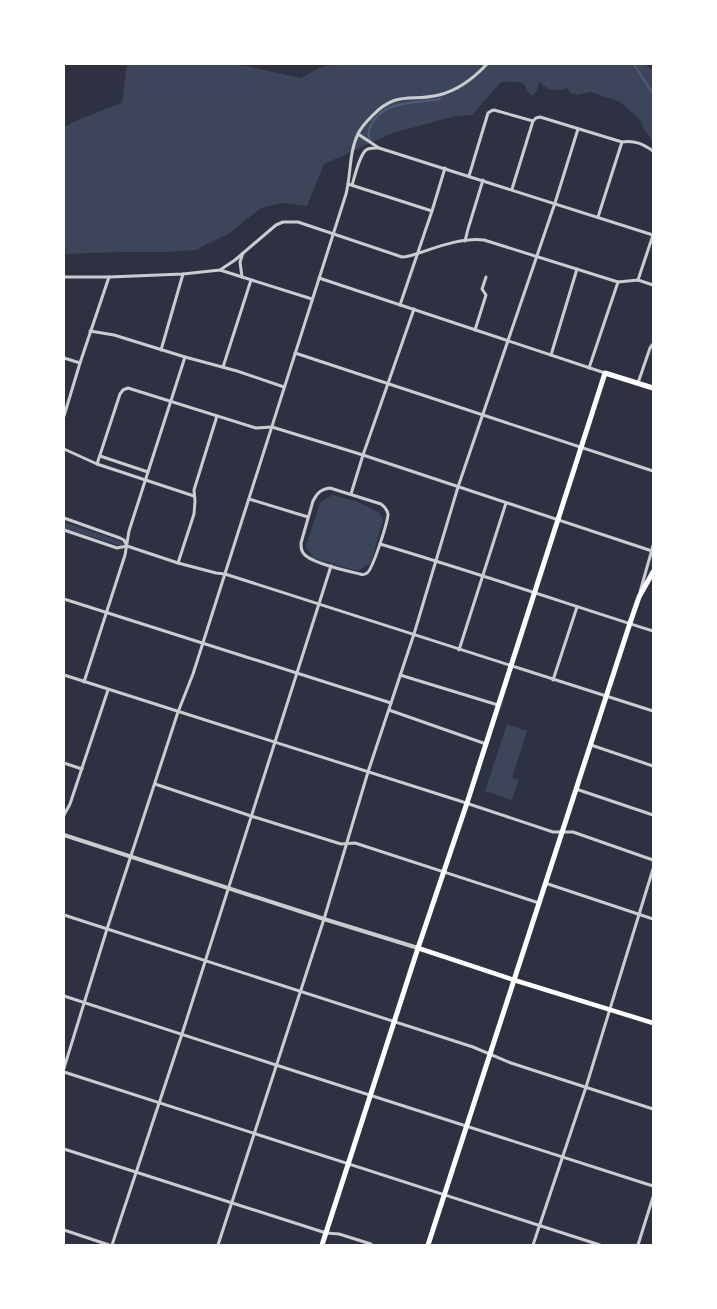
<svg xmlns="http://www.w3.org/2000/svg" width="717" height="1309" font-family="'Zilla Slab',serif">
  <rect width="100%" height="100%" fill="#2d3142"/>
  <g fill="#3c4559">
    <path d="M127,64H231L251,67L300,78L324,66L350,64L370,65L643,64L653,69V141L644,129L640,120L620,102L591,92L577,95L571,93L567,88C553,92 551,91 539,82L537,90L533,96L527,91L525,85L519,82H501L472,115L456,116L393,133L324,164L307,206L282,203L261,208L227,235L207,244L196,250L165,252H121L64,254V127L80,119L122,103Z"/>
    <polygon points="332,495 356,501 380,513 383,520 371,563 358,571 313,558 306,546 320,503"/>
    <polygon points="64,522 123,542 123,545 121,546 64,528"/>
    <polygon points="507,724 527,731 512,778 519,780 512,800 485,791"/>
  </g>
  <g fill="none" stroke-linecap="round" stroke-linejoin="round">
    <g stroke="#4f5d75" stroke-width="2">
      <polyline points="634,64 653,94"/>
      <path d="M370,139C367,134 369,130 371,125C383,100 417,103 441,99"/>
    </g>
    <g stroke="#caccd0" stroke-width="3">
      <polyline points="358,134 379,148 653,235"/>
      <polyline points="469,176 488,113 491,111 494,110 533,121"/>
      <polyline points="348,184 432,211"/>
      <path d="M352,185C355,176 359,156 366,150C370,147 375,148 379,148"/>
      <path d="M512,189L533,121L536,118L540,117L622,142C635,140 643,144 653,151"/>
      <polyline points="598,217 622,142"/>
      <polyline points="465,241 468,229 483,180"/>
      <polyline points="220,270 312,299"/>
      <path d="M64,277H109L183,274L220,270L235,260L276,225L283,222H298L402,257C409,257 415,254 422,252C440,246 465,237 484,240L618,282L638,280L653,285"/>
      <polyline points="242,277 240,262 243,253"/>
      <polyline points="319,278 605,373"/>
      <polyline points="638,280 653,235"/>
      <polyline points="400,305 432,211 445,168"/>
      <polyline points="475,330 486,295 482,289 486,277"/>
      <polyline points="90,331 114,335 185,357 237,371 284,387"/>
      <polyline points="161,350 183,274"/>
      <polyline points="295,353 653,471"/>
      <polyline points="551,355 577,269"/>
      <polyline points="64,358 80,363"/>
      <polyline points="223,367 251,280"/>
      <polyline points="589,368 618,282"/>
      <polyline points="638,383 650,348 653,344"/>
      <polyline points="64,416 80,363 109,277"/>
      <polyline points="64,449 97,464 194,496"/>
      <polyline points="100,456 148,472"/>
      <polyline points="97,464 120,394 123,390 128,388 256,428 272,427 363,455 652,551"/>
      <path d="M330,488L381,504C385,507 387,509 388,514C388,521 373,569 367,573C364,575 363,575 360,574C347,571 311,563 304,554C301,551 301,548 301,543L313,501C317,493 321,489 330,488Z"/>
      <polyline points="351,494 363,455 414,309"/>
      <polyline points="249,499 308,517"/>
      <polyline points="64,518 120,538 124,540 127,546"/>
      <polyline points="64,530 117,548 127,546 178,563 216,573 225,574 653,711"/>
      <path d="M380,544C471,571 562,602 653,631"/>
      <polyline points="178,563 194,514 195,501 194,490 217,416"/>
      <polyline points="640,592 653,546"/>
      <polyline points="64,599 391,703"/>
      <polyline points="459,650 506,503"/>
      <polyline points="64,675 460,801 553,832 573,832 653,860"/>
      <polyline points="400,675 498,705"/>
      <polyline points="553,680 577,607"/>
      <polyline points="84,682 125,555 129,531 185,357"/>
      <polyline points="389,710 486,744"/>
      <polyline points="591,745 653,766"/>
      <polyline points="64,763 82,769"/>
      <polyline points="155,784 251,816 341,844 355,843 539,903"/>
      <polyline points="576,789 653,815"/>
      <polyline points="64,815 70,804 108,690"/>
      <polyline points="545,883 653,919"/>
      <polyline points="64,915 473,1047 511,1063 653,1109"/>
      <polyline points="64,996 276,1065 653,1186"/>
      <path d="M64,1068L107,929L178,712L193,674L346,194C351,175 349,152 358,134C361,127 367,121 372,116C397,90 410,102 439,95C459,90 474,78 487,64"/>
      <polyline points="64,1072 600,1245"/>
      <polyline points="64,1149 326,1233 339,1234 371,1244"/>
      <polyline points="64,1230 109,1245"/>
      <polyline points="112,1245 182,1034 331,566"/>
      <polyline points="218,1245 324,919 368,772 414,634 458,487 555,203 578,129"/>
      <polyline points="533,1245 586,1087 653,869"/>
      <polyline points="638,1245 653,1197"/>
    </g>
    <polyline stroke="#caccd0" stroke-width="4" points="64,835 324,919 418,948"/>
    <polyline stroke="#fff" stroke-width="4.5" points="418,948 514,980 653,1023"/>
    <g stroke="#fff" stroke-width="5">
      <polyline points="322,1245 418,948 467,803 605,373 653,388"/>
      <polyline points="428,1245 630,623 639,597 653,572"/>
    </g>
  </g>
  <rect width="717" height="1309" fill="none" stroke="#ffffff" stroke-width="130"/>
</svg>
